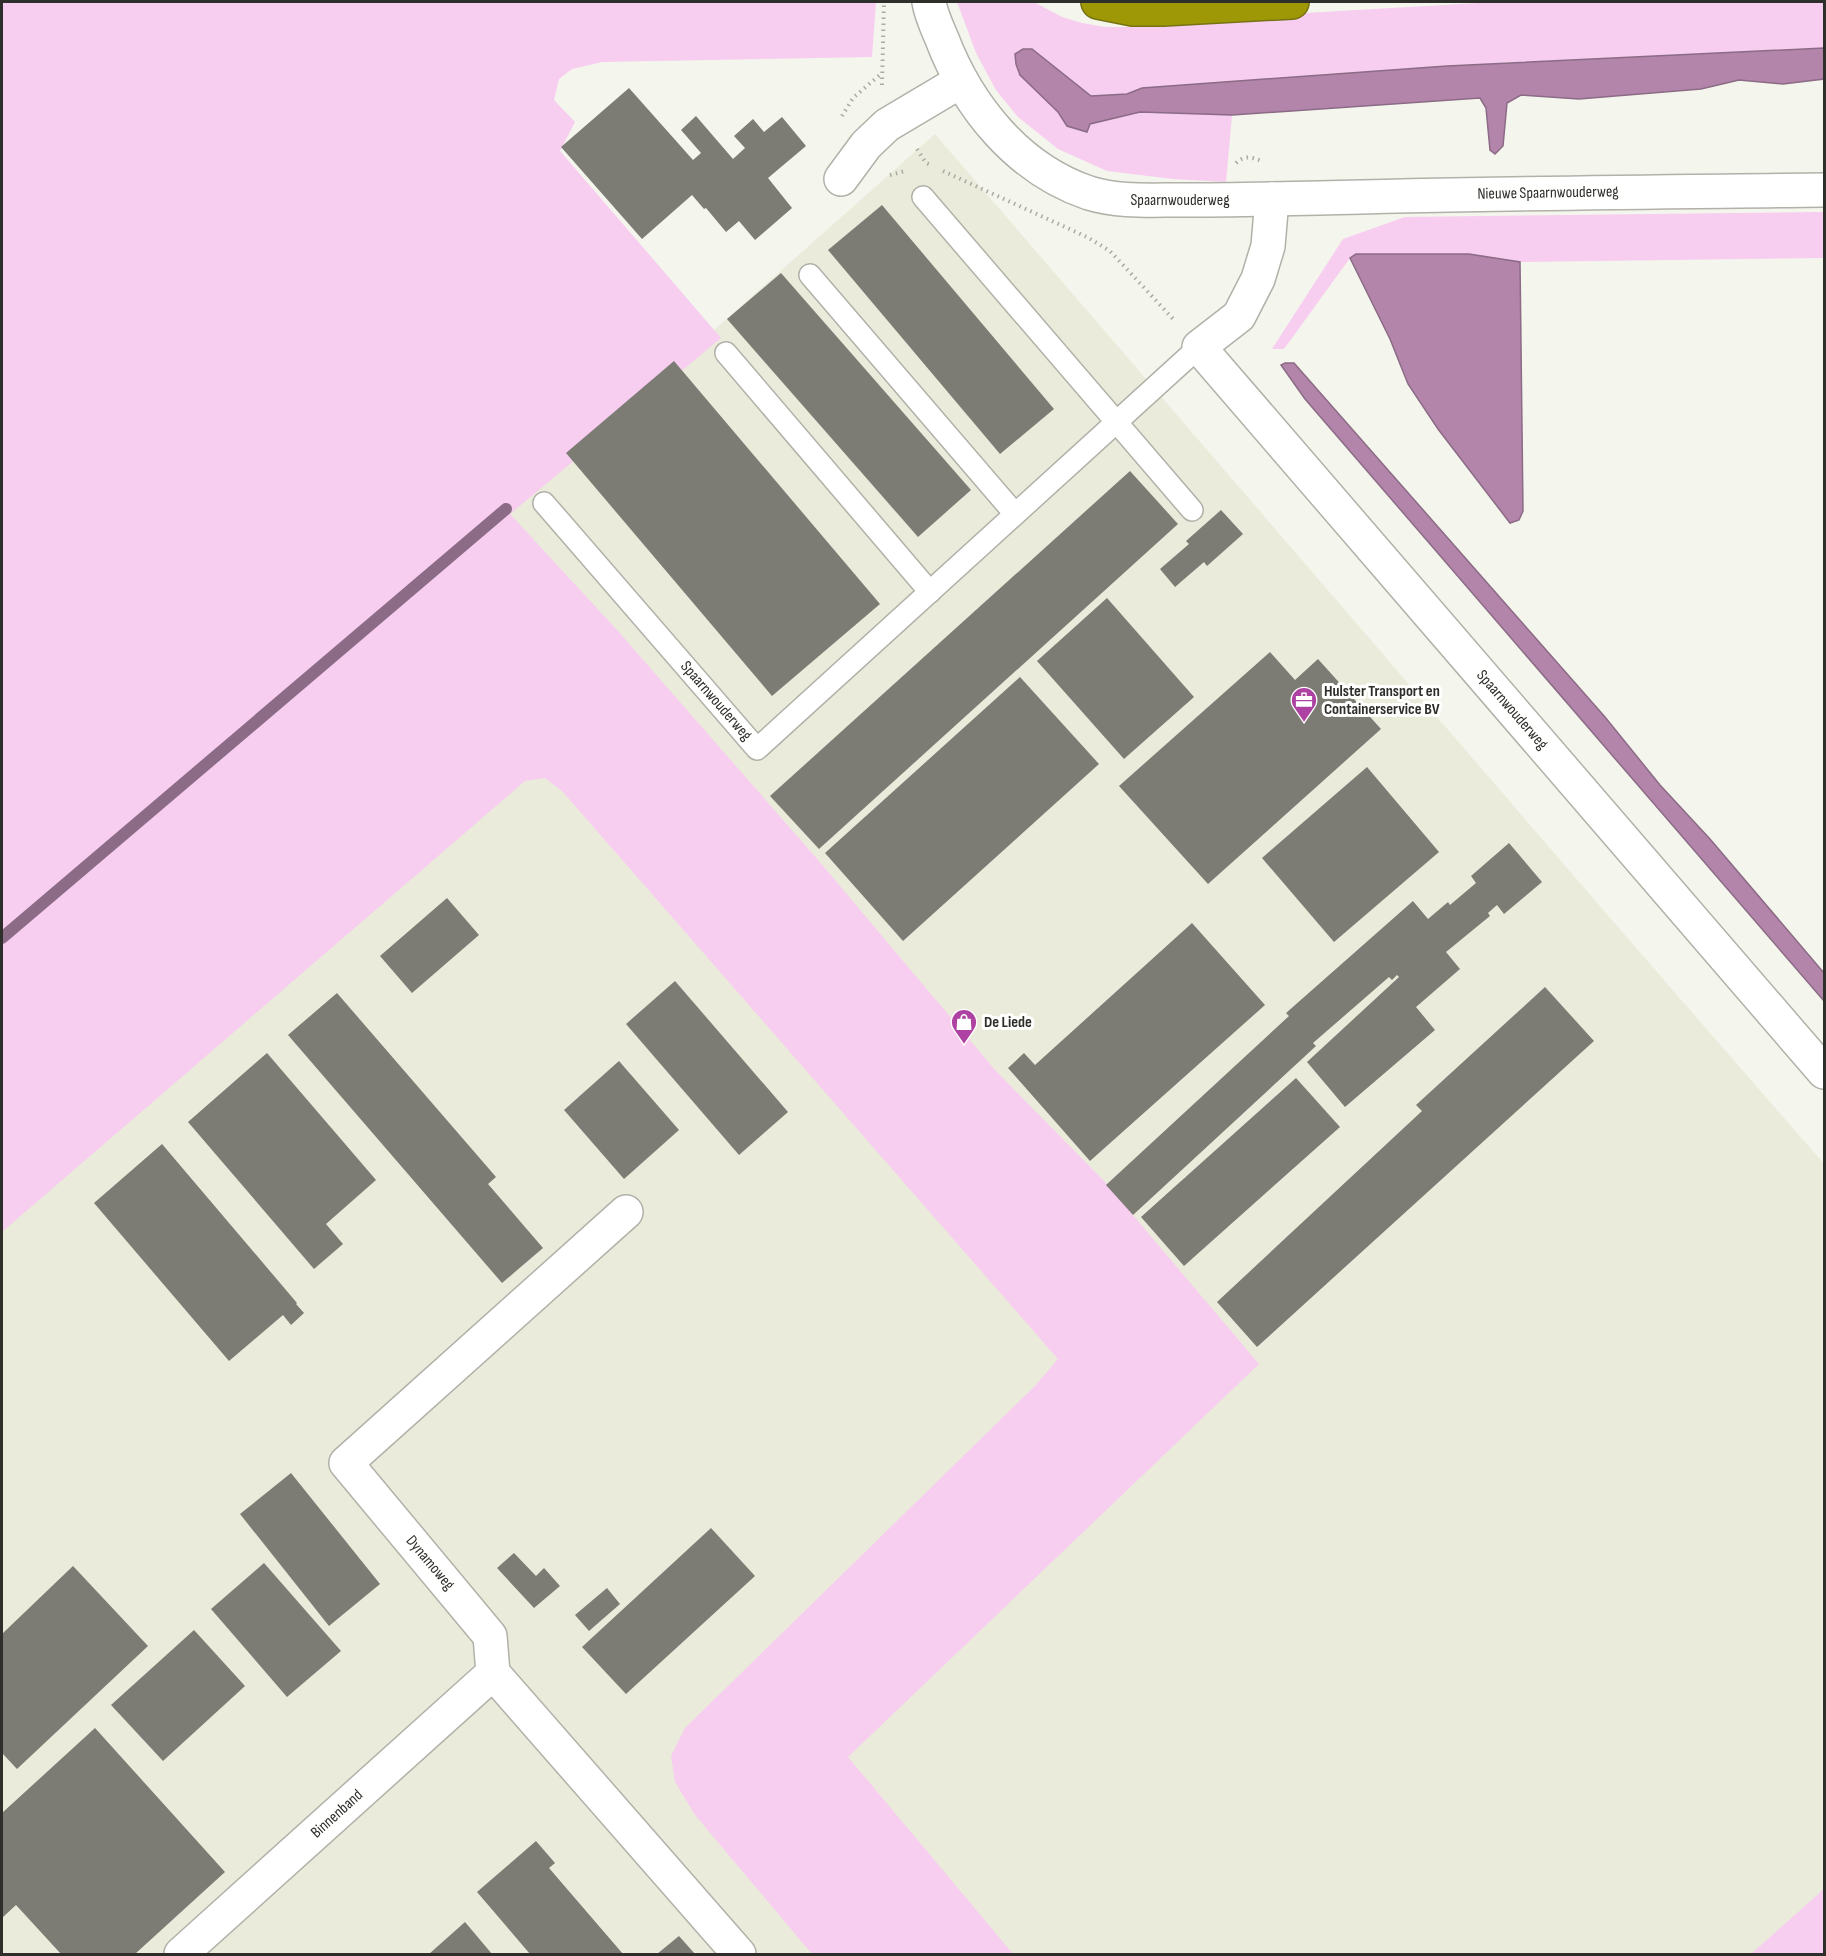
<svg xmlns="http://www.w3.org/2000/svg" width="1826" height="1956" font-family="'Sofia Sans Condensed',sans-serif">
  <rect width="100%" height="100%" fill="#f4f5ec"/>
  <polygon fill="#ebebdb" points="935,134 1617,926 1824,1164 1824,1954 2,1954 2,1216 448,566"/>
  <g fill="#f7cdf0">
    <polygon points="2,2 876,2 872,57 602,62 572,69 559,79 554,100 575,122 560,151 721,338 510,514 617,630 818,860 995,1070 1104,1181 1259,1364 848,1757 1013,1954 812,1954 695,1815 675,1782 671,1756 685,1728 1036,1385 1058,1359 562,791 545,778 525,781 2,1232"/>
    <polygon points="957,2 1034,2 1062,17 1082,23 1105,27 1139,27 1181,20 1496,2 1824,2 1824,48 1501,63 1142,88 1124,95 1091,96 1068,79 1020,75 1058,112 1067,126 1087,132 1090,124 1140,112 1232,115 1226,182 1173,179 1107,171 1058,149 1018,117 996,90 976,53"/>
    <polygon points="1824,212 1824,258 1520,262 1469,254 1356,254 1350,258 1284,349 1272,349 1343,239 1405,217"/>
    <polygon points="1824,1889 1824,1952 1821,1954 1751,1954"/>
  </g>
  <g fill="#b385ab" stroke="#8b6b85" stroke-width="1.5">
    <polygon points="1824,48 1824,79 1783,84 1739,80 1701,89 1579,99 1521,95 1507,103 1503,146 1495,154 1490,150 1486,108 1480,98 1232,115 1140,112 1090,124 1087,132 1067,126 1058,112 1020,75 1016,64 1015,54 1023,49 1032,49 1091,96 1127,94 1142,88 1447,66"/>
    <polygon points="1356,254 1469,254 1520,262 1523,511 1519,520 1510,523 1438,429 1408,384 1390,339 1350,258"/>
    <polygon points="1285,363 1294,363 1605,717 1660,785 1710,839 1824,973 1824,1001 1305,399 1281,365"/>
  </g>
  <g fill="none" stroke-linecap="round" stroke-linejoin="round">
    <polyline stroke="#8b6b85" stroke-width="12" points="2,938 506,509"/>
  </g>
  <g fill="#7c7c75">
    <polygon points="629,88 693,160 701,153 681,130 696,116 733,159 745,148 734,136 753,119 764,132 782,117 806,146 768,178 792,208 755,240 739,221 726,232 706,208 704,209 692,195 642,239 561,147"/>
    <polygon points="882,205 1054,409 1000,454 828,250"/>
    <polygon points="781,273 971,490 918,537 727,319"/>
    <polygon points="674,361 880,604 772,696 566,453"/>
    <polygon points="1130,471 1178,524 819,849 770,796"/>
    <polygon points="1221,510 1243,534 1207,566 1204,562 1175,587 1160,569 1189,544 1186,541"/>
    <polygon points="1107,598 1194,697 1124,759 1037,661"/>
    <polygon points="1270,652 1295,680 1318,659 1381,729 1208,884 1119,786"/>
    <polygon points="1020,677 1099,764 903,941 825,853"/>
    <polygon points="1367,767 1439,852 1334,942 1262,858"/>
    <polygon points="1509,843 1542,882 1504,914 1497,905 1488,913 1490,916 1446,952 1460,969 1416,1007 1435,1030 1345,1107 1307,1062 1399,977 1397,975 1392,980 1389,977 1313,1043 1316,1046 1133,1215 1106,1185 1289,1016 1286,1013 1413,901 1428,919 1448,902 1450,905 1476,883 1471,876"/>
    <polygon points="447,898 479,935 412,993 380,956"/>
    <polygon points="1192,923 1265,1005 1090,1161 1008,1068 1024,1053 1035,1065"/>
    <polygon points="675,981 788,1112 739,1155 626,1024"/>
    <polygon points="1545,987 1594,1041 1257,1347 1217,1302 1422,1111 1416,1105"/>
    <polygon points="337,993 496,1177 488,1184 543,1248 502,1283 288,1035"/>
    <polygon points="267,1053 376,1180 326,1224 343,1244 314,1269 188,1122"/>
    <polygon points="619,1061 679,1130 624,1179 564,1110"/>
    <polygon points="1296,1078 1340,1127 1184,1266 1141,1217"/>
    <polygon points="162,1144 297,1303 296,1304 304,1313 291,1325 283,1315 229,1361 94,1203"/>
    <polygon points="291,1473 380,1584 329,1626 240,1514"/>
    <polygon points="711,1528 755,1576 626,1694 582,1647"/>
    <polygon points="514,1553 536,1576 544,1568 560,1586 534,1608 497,1568"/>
    <polygon points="264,1563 341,1651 287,1697 211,1609"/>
    <polygon points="73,1566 148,1646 17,1769 2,1753 2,1634"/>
    <polygon points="607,1588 620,1604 589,1631 575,1615"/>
    <polygon points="194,1630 245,1686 163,1761 111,1705"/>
    <polygon points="95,1728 225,1872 135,1954 61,1954 16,1905 2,1918 2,1813"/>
    <polygon points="536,1841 555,1863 549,1868 623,1954 530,1954 477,1892"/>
    <polygon points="465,1922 492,1954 429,1954"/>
    <polygon points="679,1936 695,1954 657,1954"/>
  </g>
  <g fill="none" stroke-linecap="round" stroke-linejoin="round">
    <g stroke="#b1b1a9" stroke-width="24">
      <g id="lane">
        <polyline points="923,197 1192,510"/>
        <polyline points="810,275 1015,514"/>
        <polyline points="726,353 930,592"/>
        <polyline points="544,503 757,749 1199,347"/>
      </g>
    </g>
    <g stroke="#b1b1a9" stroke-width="36">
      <g id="street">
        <polyline points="841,179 866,145 887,125 961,81"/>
        <polyline points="1272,199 1268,246 1258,279 1239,316 1199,347 1824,1072"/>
        <polyline points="626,1212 346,1463 490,1636 493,1673 739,1954"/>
        <polyline points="181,1954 493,1673"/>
      </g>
    </g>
    <g stroke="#b1b1a9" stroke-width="36">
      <path id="secondary" d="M929,2C931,15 937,27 942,39C968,107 1018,169 1089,193C1118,202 1149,200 1179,200C1225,200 1272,199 1319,198C1487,193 1656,192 1824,190"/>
    </g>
    <g stroke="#777314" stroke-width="36">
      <polyline id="highway" points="1098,2 1133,9 1163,9 1292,2"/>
    </g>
    <g stroke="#aaaba4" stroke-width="4" stroke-dasharray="1.5 4.5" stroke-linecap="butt">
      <polyline points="882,85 884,2"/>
      <polyline points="842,116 853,98 882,73"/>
      <polyline points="917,149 926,163 931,165"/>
      <path d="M1236,163C1245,155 1251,157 1262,161"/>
      <polyline points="943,171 1087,237 1110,251 1175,321"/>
      <polyline points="890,175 905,171"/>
    </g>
    <use href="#lane" stroke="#fff" stroke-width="21"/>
    <use href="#street" stroke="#fff" stroke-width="33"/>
    <use href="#secondary" stroke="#fff" stroke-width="33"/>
    <use href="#highway" stroke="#9e9807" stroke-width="33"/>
  </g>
  <defs>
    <g id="office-pin" transform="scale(1.35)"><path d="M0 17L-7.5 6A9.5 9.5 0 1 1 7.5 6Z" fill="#ae42a2" stroke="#fffffe"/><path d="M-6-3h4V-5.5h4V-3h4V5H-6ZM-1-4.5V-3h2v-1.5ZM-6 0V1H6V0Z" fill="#fff"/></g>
    <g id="shop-pin" transform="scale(1.35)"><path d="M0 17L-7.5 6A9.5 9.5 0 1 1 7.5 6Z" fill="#ae42a2" stroke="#fffffe"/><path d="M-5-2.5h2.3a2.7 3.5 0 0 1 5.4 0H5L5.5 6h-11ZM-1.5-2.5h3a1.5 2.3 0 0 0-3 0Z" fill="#fff"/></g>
  </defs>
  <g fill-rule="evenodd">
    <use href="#office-pin" x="1304" y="700"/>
    <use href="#shop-pin" x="964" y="1022"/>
  </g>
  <g text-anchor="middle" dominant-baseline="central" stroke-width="6" stroke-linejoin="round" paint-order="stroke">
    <g font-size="16" fill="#2e2e2b" stroke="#fffffe">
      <text transform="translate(1548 193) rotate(-1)">Nieuwe Spaarnwouderweg</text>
      <text x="1180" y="200">Spaarnwouderweg</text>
      <text transform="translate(716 701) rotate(49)">Spaarnwouderweg</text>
      <text transform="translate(1512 710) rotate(49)">Spaarnwouderweg</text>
      <text transform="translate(430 1563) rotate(50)">Dynamoweg</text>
      <text transform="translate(337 1814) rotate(-42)">Binnenband</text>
    </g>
    <g font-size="16" font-weight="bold" fill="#2e2e2b" stroke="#fffffe" text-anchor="start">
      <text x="1324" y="691">Hulster Transport en<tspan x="1324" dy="18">Containerservice BV</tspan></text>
      <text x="984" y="1022">De Liede</text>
    </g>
  </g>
  <rect width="1826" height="1956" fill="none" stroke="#2e2e2b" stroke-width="6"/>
</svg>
